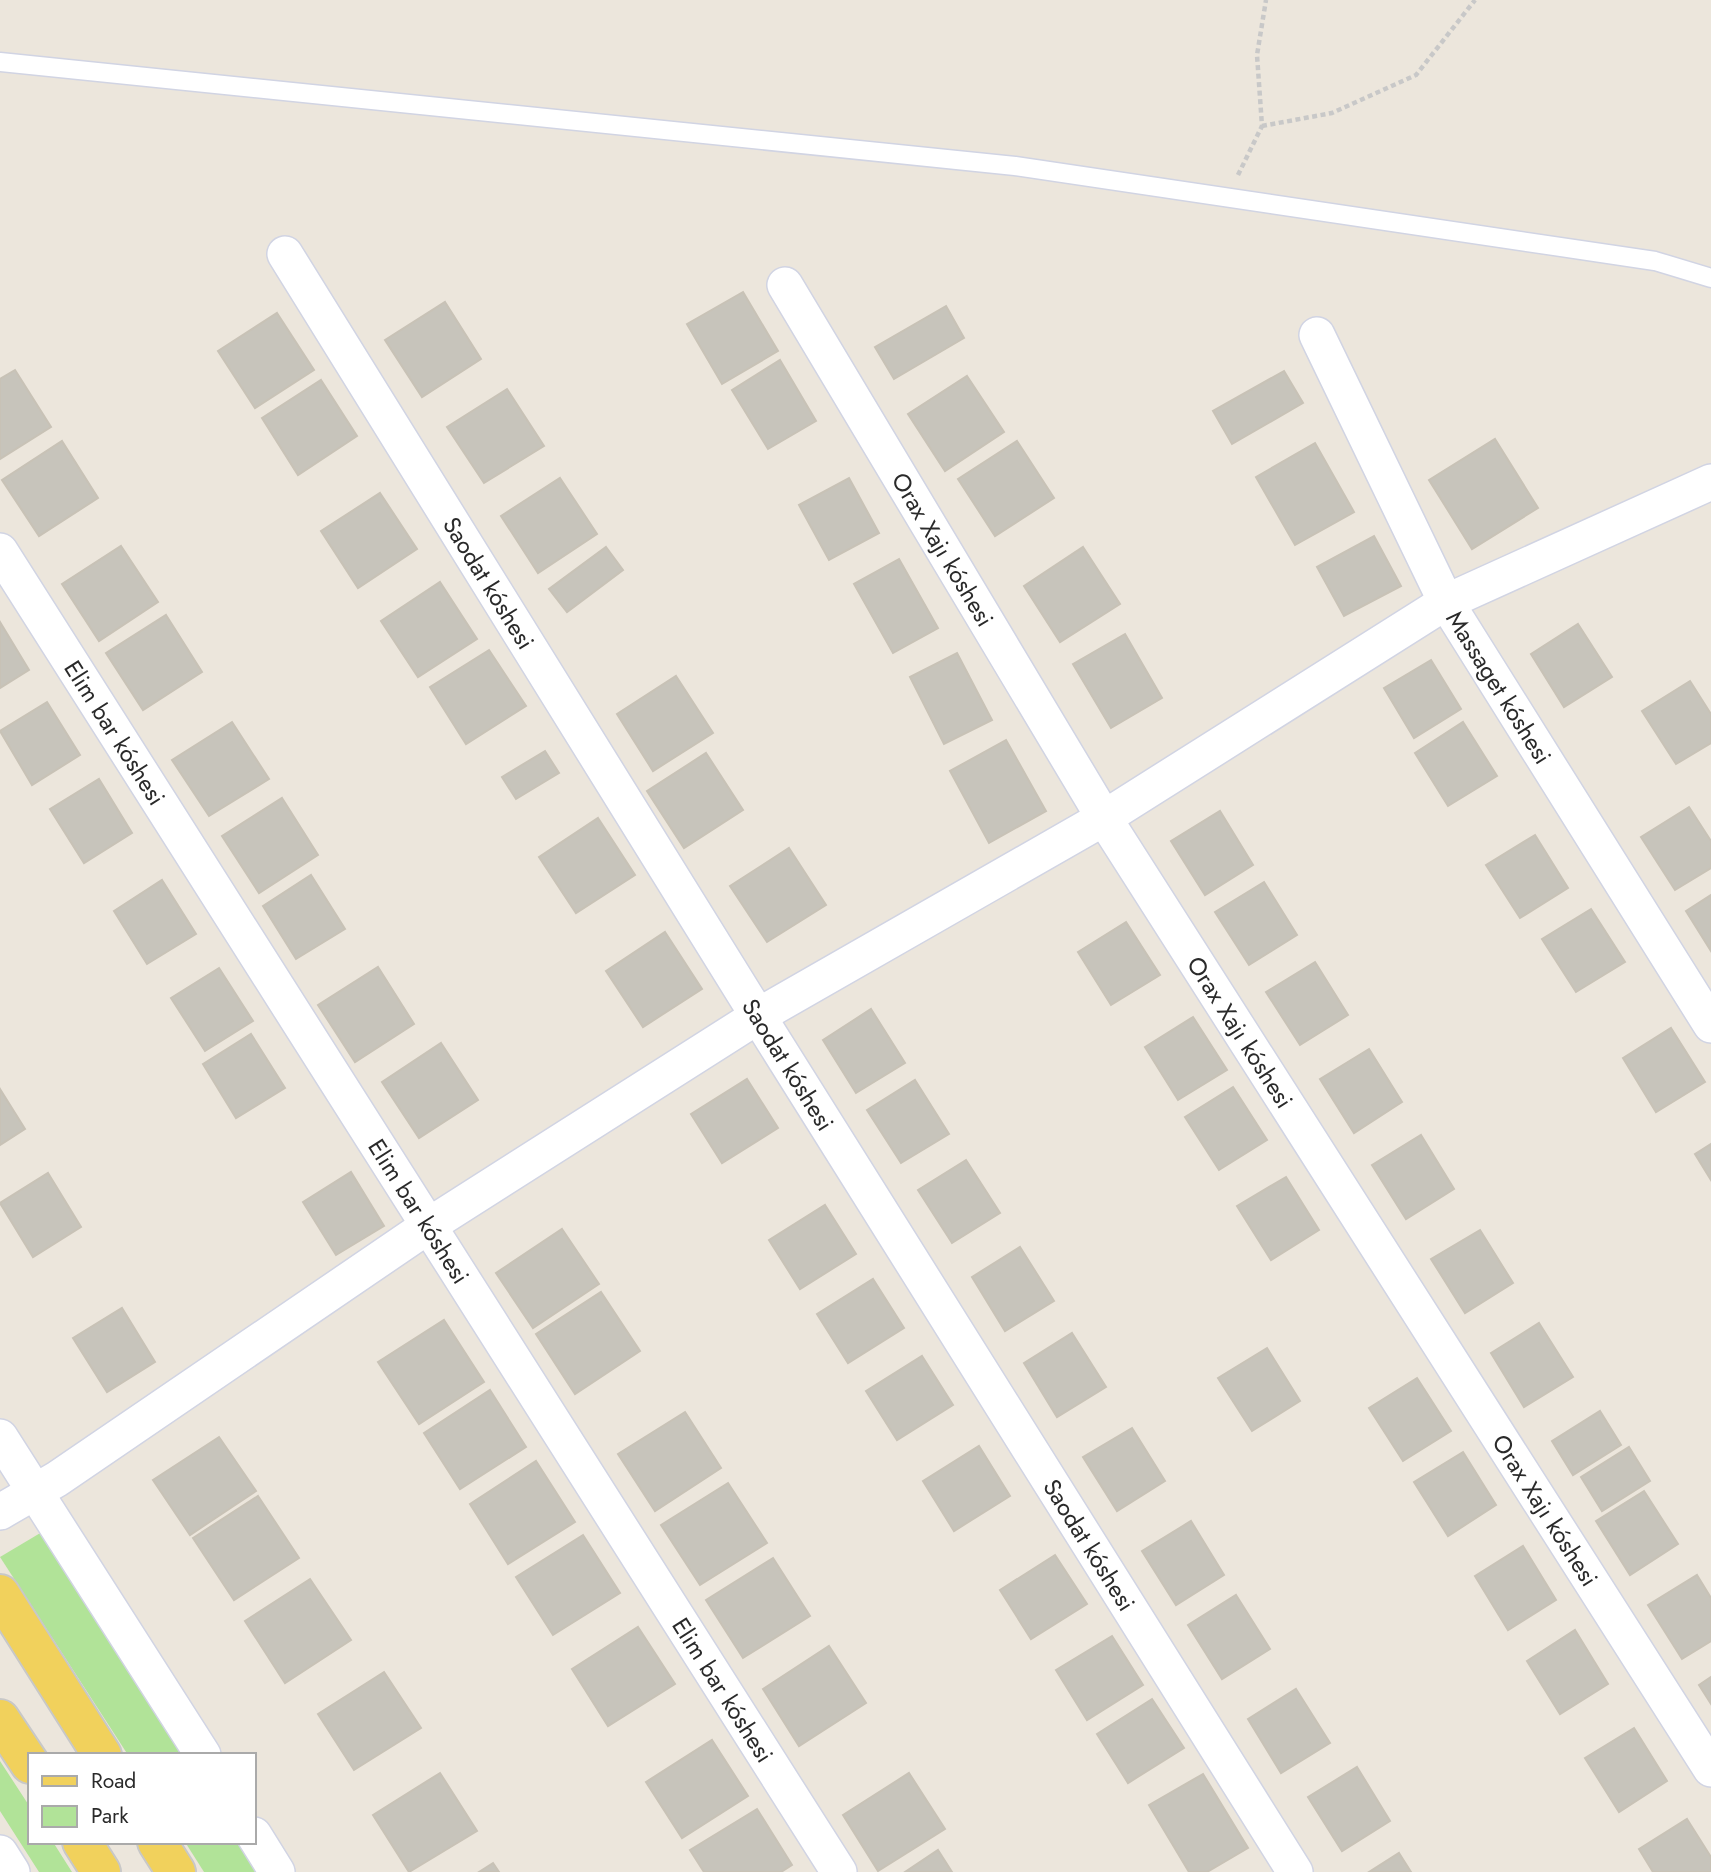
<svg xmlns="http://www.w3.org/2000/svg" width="1711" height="1872" font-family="Jost,sans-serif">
  <rect width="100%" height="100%" fill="#ece6dc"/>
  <g fill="#b1e398">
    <polygon points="42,1532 185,1755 128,1755 0,1557"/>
    <polygon points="0,1761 30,1807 30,1842 53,1842 72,1872 39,1872 0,1811"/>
    <polygon points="185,1842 241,1842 260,1872 204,1872"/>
  </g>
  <g fill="#c7c4bb" stroke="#c8c2b6" stroke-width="2">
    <polygon points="743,292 778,351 722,384 687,324"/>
    <polygon points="445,302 481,359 422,397 385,340"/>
    <polygon points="946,306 964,338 894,379 875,347"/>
    <polygon points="277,313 314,370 255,408 218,351"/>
    <polygon points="780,360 816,421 768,449 732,390"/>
    <polygon points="15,370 51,427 0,459 0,379"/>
    <polygon points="1284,371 1303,403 1232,444 1213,411"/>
    <polygon points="967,376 1004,432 945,471 908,414"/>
    <polygon points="321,380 357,436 298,475 262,418"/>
    <polygon points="507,389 544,446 484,483 447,427"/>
    <polygon points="1495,439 1538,508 1472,549 1429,480"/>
    <polygon points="62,441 98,498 39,536 2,480"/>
    <polygon points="1017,441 1054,498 995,536 958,479"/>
    <polygon points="1315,443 1354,512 1295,545 1256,477"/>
    <polygon points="560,478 597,534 538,573 501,516"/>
    <polygon points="849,478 879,533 829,560 799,505"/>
    <polygon points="380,493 417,549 358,588 321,531"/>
    <polygon points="1374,536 1401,586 1344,616 1317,567"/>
    <polygon points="121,546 158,602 99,641 62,584"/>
    <polygon points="606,547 623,570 567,612 549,589"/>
    <polygon points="1083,547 1120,604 1060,642 1024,586"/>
    <polygon points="899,559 938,628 893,653 854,584"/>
    <polygon points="440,582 477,639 418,677 381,621"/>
    <polygon points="166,615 202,672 143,710 106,653"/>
    <polygon points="0,622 29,670 0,688"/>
    <polygon points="1578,624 1612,677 1564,707 1531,654"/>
    <polygon points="1125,634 1162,698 1111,728 1073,664"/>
    <polygon points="489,650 526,706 466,744 430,687"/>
    <polygon points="957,653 992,720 944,744 910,677"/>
    <polygon points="1431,660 1461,709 1414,738 1384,688"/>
    <polygon points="676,676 713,733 653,771 617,714"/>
    <polygon points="1690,681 1711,714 1711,743 1676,764 1642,711"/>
    <polygon points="47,702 80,755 32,785 0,731"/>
    <polygon points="232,722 269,779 209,816 172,760"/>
    <polygon points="1463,722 1497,776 1448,806 1415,753"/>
    <polygon points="1006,740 1046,811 989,843 950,771"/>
    <polygon points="545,751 559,773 516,799 502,777"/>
    <polygon points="706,753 743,810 684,848 647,791"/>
    <polygon points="99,779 132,833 84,863 50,809"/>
    <polygon points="282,798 318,855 259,893 222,836"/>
    <polygon points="1689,807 1711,841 1711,868 1675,890 1641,837"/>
    <polygon points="1220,811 1253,865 1205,895 1171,841"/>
    <polygon points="598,818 635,875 576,913 539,857"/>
    <polygon points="1535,835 1568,888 1520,918 1486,865"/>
    <polygon points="789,848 826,905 767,942 730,886"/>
    <polygon points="311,875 345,929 296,959 263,906"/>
    <polygon points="162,880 196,934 147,964 114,911"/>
    <polygon points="1264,882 1297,935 1249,965 1215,912"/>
    <polygon points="1711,895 1711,951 1686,911"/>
    <polygon points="1591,909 1625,962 1576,992 1542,939"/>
    <polygon points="1126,922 1160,975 1111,1005 1078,952"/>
    <polygon points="665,932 702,989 643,1027 606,971"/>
    <polygon points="1315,962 1348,1015 1300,1045 1266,992"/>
    <polygon points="378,967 414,1024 355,1062 318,1005"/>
    <polygon points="219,968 253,1021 205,1051 171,998"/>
    <polygon points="871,1009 905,1063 856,1093 823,1040"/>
    <polygon points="1193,1017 1227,1070 1178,1100 1145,1047"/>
    <polygon points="1671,1028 1705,1082 1656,1112 1623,1058"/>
    <polygon points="251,1034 285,1088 236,1118 203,1064"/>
    <polygon points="441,1043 478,1100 419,1138 382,1082"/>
    <polygon points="1369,1049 1402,1102 1354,1133 1320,1079"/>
    <polygon points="747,1079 778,1128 722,1163 691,1114"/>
    <polygon points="915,1080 949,1134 901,1163 867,1110"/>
    <polygon points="1233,1087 1267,1140 1219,1170 1185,1117"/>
    <polygon points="0,1089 25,1129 0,1145"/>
    <polygon points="1421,1135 1454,1189 1406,1219 1372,1165"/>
    <polygon points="1711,1144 1711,1180 1695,1154"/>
    <polygon points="966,1160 1000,1213 952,1243 918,1190"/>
    <polygon points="351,1172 384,1226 336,1255 303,1202"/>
    <polygon points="48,1173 81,1227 33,1257 0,1203"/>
    <polygon points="1286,1177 1319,1230 1271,1260 1237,1206"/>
    <polygon points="825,1205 856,1254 800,1289 769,1240"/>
    <polygon points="562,1229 599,1284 533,1328 496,1273"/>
    <polygon points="1480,1230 1513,1283 1465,1313 1431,1259"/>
    <polygon points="1020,1247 1054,1301 1005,1331 972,1277"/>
    <polygon points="873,1279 904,1328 848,1363 817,1314"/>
    <polygon points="601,1292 640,1351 575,1394 536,1334"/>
    <polygon points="122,1308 155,1362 107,1392 73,1338"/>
    <polygon points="444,1320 484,1382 419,1424 378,1362"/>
    <polygon points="1539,1323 1573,1377 1524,1407 1491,1353"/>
    <polygon points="1072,1333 1106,1387 1057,1417 1024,1363"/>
    <polygon points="1267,1348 1300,1401 1252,1431 1218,1378"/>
    <polygon points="922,1356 953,1405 897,1440 866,1391"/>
    <polygon points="1417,1378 1451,1431 1403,1461 1369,1408"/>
    <polygon points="490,1390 526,1447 460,1489 424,1433"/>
    <polygon points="1600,1411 1621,1445 1573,1475 1552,1441"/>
    <polygon points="685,1412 721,1468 655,1511 618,1454"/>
    <polygon points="1132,1428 1165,1481 1117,1511 1083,1457"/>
    <polygon points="219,1437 256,1491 190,1535 153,1480"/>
    <polygon points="979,1446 1010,1496 954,1531 923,1481"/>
    <polygon points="1629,1447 1650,1481 1602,1511 1581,1477"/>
    <polygon points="1463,1452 1496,1505 1448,1536 1414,1482"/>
    <polygon points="536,1461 575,1522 508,1564 470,1504"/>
    <polygon points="728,1483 767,1543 700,1585 661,1525"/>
    <polygon points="1644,1491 1678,1544 1630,1575 1596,1521"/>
    <polygon points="258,1496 299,1558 234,1600 193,1538"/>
    <polygon points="1191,1521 1224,1575 1176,1605 1142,1551"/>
    <polygon points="583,1535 620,1593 553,1635 516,1577"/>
    <polygon points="1523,1546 1556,1600 1508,1630 1475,1576"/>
    <polygon points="1055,1555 1087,1604 1031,1639 1000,1590"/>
    <polygon points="773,1558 810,1616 743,1658 706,1600"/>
    <polygon points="1697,1575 1711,1598 1711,1641 1682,1659 1648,1605"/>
    <polygon points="310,1579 351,1640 285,1683 245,1621"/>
    <polygon points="1236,1595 1270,1649 1222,1679 1188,1625"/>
    <polygon points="638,1627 675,1684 608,1726 572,1669"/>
    <polygon points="1575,1630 1608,1684 1560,1714 1527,1661"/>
    <polygon points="1112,1636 1143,1685 1087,1720 1056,1670"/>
    <polygon points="829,1646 866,1703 799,1746 763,1689"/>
    <polygon points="384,1672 421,1728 354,1770 318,1714"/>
    <polygon points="1711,1677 1711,1704 1699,1685"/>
    <polygon points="1296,1689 1330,1743 1281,1773 1248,1719"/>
    <polygon points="1152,1699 1184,1748 1128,1783 1097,1734"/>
    <polygon points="1634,1728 1667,1781 1619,1812 1585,1758"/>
    <polygon points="712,1740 748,1796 682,1838 646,1782"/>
    <polygon points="1357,1767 1390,1821 1342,1851 1308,1797"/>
    <polygon points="440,1773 477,1831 409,1872 373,1815"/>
    <polygon points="909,1773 945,1829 878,1871 843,1815"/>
    <polygon points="1203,1774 1248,1848 1207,1872 1189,1872 1149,1805"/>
    <polygon points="757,1809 792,1865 781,1872 704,1872 690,1850"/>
    <polygon points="1687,1819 1711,1857 1711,1872 1653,1872 1639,1849"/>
    <polygon points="938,1850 952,1872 905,1872"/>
    <polygon points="1399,1853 1411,1872 1369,1872"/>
    <polygon points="493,1863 499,1872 479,1872"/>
  </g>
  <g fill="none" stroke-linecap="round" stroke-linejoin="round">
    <g stroke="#d1d4e3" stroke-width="21">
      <polyline id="service" points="0,62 1015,166 1655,261 1711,278"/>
    </g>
    <g stroke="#d1d4e3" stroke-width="38">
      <g id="minor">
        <path id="s1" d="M285,254L758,1016L1295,1872"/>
        <path id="s2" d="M785,285L1104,818L1711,1769"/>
        <path id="s3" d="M1317,335L1446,602L1711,1025"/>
        <path id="s4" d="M0,551L839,1872"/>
        <polyline points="0,1437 203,1755"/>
        <polyline points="0,1512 57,1479 428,1226 758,1016 1104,818 1446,602 1711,482"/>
        <polyline points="254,1835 277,1872"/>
        <polyline points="0,1853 12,1872"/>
      </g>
    </g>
    <g stroke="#c8c8c8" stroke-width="42">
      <g id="primary">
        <polyline points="0,1594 102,1755"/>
        <polyline points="0,1719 30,1764"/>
        <polyline points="82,1842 101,1872"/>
        <polyline points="157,1842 176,1872"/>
      </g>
    </g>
    <g stroke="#c8c8c8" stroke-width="4.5" stroke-dasharray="5 3.5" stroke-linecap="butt">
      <polyline points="1262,126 1332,113 1416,75 1475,0"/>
      <polyline points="1238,175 1262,126 1257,55 1266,0"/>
    </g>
    <use href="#service" stroke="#fff" stroke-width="18"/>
    <use href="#minor" stroke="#fff" stroke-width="35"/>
    <use href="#primary" stroke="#f1d15c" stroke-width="38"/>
  </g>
  <g text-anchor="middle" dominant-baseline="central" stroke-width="7" stroke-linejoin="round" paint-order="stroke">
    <g font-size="24" fill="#2a2a2a" stroke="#fff">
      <text stroke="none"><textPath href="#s2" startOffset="308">Orax Xajı kóshesi</textPath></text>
      <text stroke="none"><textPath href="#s1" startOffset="387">Saodat kóshesi</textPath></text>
      <text stroke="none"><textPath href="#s3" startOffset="397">Massaget kóshesi</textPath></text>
      <text stroke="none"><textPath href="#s4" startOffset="215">Elim bar kóshesi</textPath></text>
      <text stroke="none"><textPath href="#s2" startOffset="875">Orax Xajı kóshesi</textPath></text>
      <text stroke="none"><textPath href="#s1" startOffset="954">Saodat kóshesi</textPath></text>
      <text stroke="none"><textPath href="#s4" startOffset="782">Elim bar kóshesi</textPath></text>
      <text stroke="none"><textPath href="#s2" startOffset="1442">Orax Xajı kóshesi</textPath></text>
      <text stroke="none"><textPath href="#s1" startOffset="1521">Saodat kóshesi</textPath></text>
      <text stroke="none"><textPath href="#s4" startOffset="1349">Elim bar kóshesi</textPath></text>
    </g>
  </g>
  <rect x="28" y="1753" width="228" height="91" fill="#ffffff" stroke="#aaaaaa" stroke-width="2"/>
  <rect x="42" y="1776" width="35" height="10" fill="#f1d15c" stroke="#aaaaaa" stroke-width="2"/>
  <text x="91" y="1788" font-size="21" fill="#2a2a2a">Road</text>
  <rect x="42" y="1806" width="35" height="21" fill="#b1e398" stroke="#aaaaaa" stroke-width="2"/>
  <text x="91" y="1823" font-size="21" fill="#2a2a2a">Park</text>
</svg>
